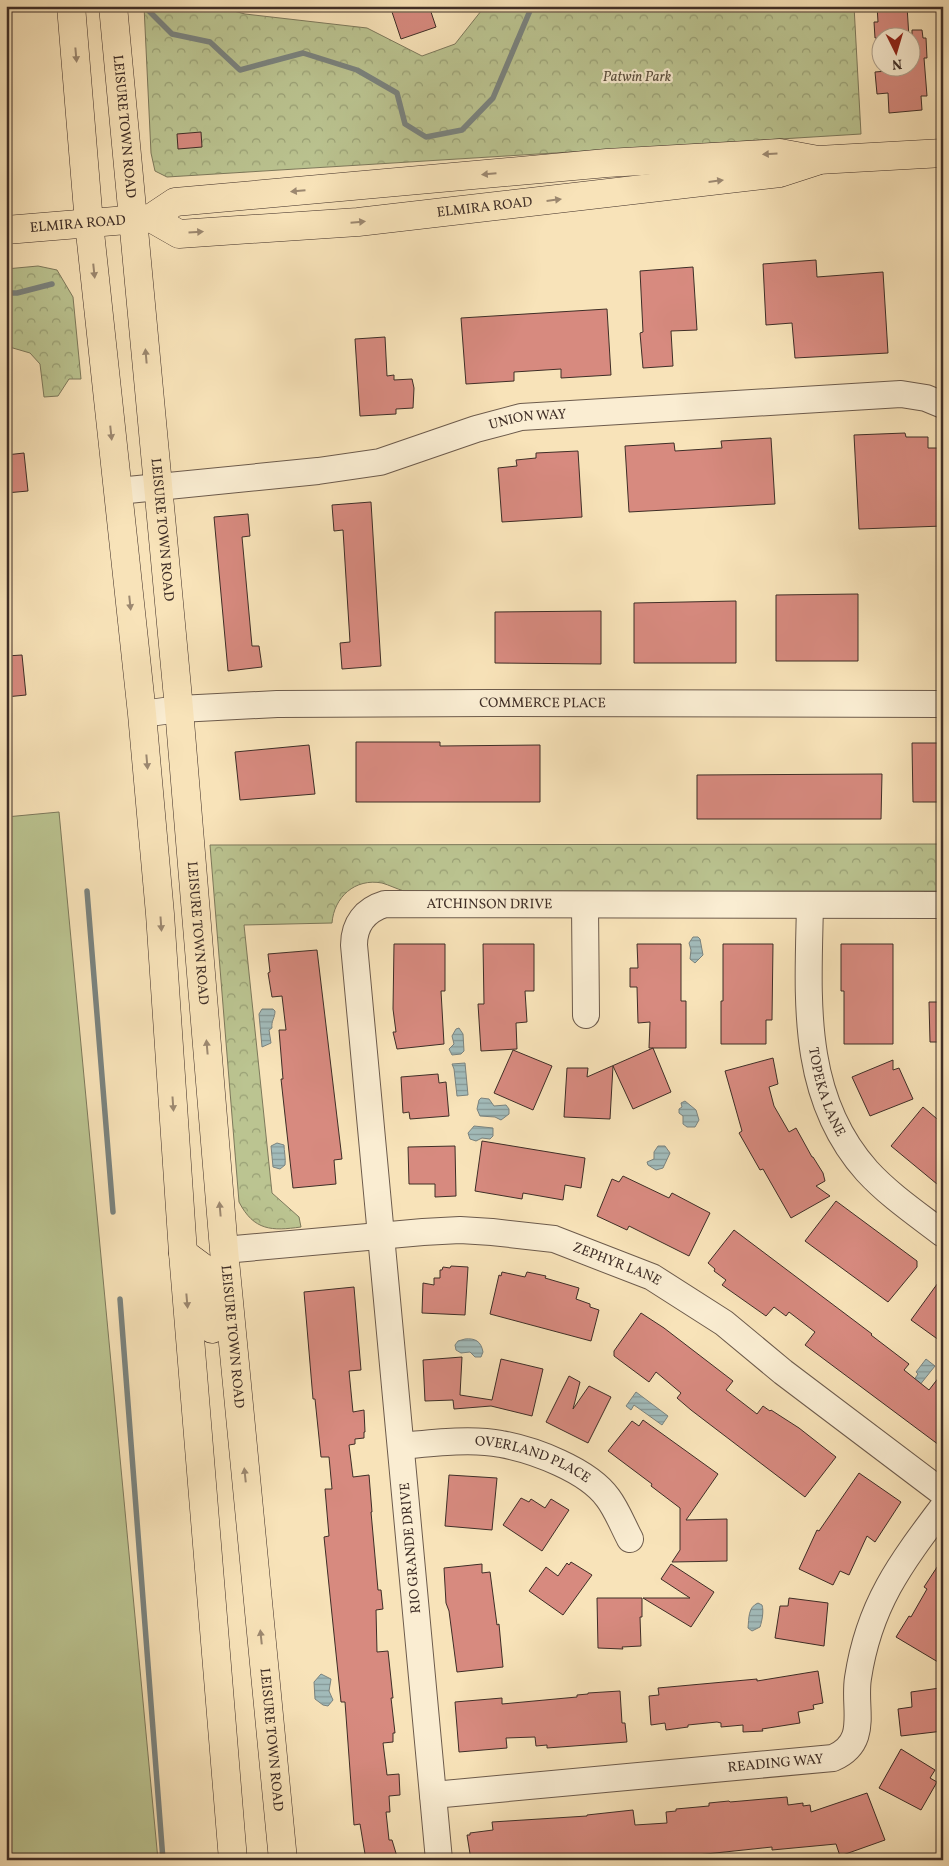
<svg xmlns="http://www.w3.org/2000/svg" width="949" height="1866" font-family="Vollkorn,serif">
  <defs>
    <pattern id="forest-crowns" width="20" height="18" patternUnits="userSpaceOnUse" patternTransform="scale(1.25)"><rect width="20" height="18" fill="#bbc491"/><path d="M2 6a3 3 0 1 1 6 0M12 15a3 3 0 1 1 6 0" fill="none" stroke="#99a076"/></pattern>
    <pattern id="water-rules" width="6" height="5" patternUnits="userSpaceOnUse" patternTransform="scale(1.25)"><rect width="6" height="5" fill="#a2bbba"/><path d="M0 2.5h6" fill="none" stroke="#859897"/></pattern>
  </defs>
  <rect width="100%" height="100%" fill="#f8e3b9"/>
  <filter id="stains"><feTurbulence type="fractalNoise" baseFrequency=".004" numOctaves="4"/><feColorMatrix values="0 0 0 0 .2 0 0 0 0 .09 0 0 0 0 .02 0 0 0 .5 -.17"/></filter>
  <radialGradient id="worn" r=".72"><stop offset=".6" stop-color="#630" stop-opacity="0"/><stop offset="1" stop-color="#630" stop-opacity=".3"/></radialGradient>
  <polygon fill="#bbc491" stroke="#7d795c" points="59,812 158,1860 6,1860 6,817"/>
  <g fill="url(#forest-crowns)" stroke="#7d795c">
    <polygon points="144,6 215,6 245,14 367,28 422,56 455,44 485,6 854,6 861,134 167,177 155,171 151,153"/>
    <polygon points="38,266 57,270 73,297 81,379 69,379 58,396 44,397 40,364 30,353 6,346 6,269"/>
    <path d="M943,844V891H404C397,889 389,885 382,883C355,878 334,897 332,923L244,925L272,1193L299,1217L301,1227C272,1231 254,1231 239,1202L210,845Z"/>
  </g>
  <g fill="url(#water-rules)" stroke="#7a837f">
    <polygon points="693,937 698,937 700,939 703,955 695,963 690,959 691,950 689,943"/>
    <path d="M262,1009H273L275,1011C275,1018 271,1021 272,1028L269,1030L271,1043L262,1047L259,1014Z"/>
    <polygon points="459,1028 463,1034 464,1051 461,1054 452,1055 449,1049 454,1044 452,1036 456,1029"/>
    <polygon points="465,1063 468,1095 457,1096 454,1069 452,1064"/>
    <polygon points="481,1098 489,1099 494,1106 506,1105 509,1109 509,1114 501,1120 495,1117 480,1116 477,1109 479,1100"/>
    <polygon points="685,1101 696,1110 699,1120 695,1127 687,1127 683,1124 683,1116 679,1113 679,1109 682,1107 681,1103"/>
    <polygon points="474,1126 493,1128 493,1136 490,1139 482,1138 476,1141 470,1139 468,1133"/>
    <path d="M277,1143L284,1145C284,1150 286,1160 285,1165L280,1169L273,1167C272,1160 272,1153 271,1146Z"/>
    <polygon points="658,1146 665,1146 670,1153 663,1168 656,1170 648,1165 647,1162 654,1159 654,1152"/>
    <path d="M465,1339C475,1338 481,1341 483,1352L481,1357H475L470,1352L461,1353L456,1350L455,1345L458,1341Z"/>
    <polygon points="926,1359 935,1366 915,1391 909,1387 918,1374 916,1372"/>
    <polygon points="636,1392 668,1416 662,1425 634,1405 631,1410 626,1406"/>
    <path d="M758,1603L762,1605C764,1611 762,1621 760,1627L752,1631L748,1628C749,1618 748,1607 758,1603Z"/>
    <polygon points="321,1674 331,1679 329,1691 333,1700 328,1706 323,1705 315,1699 314,1682"/>
  </g>
  <g fill="none" stroke-linecap="round" stroke-linejoin="round">
    <g stroke="#7a837f" stroke-width="5.5">
      <polyline points="144,6 172,34 210,42 240,70 303,53 357,70 397,93 405,124 426,137 462,130 493,98 532,6"/>
      <polyline points="6,293 17,293 52,284"/>
      <polyline points="87,891 113,1212"/>
      <polyline points="120,1299 163,1860"/>
    </g>
  </g>
  <g fill="#d78a7f" stroke="#3f2e27">
    <polygon points="390,6 429,6 436,27 401,39"/>
    <polygon points="877,6 907,6 909,38 875,38 874,22 878,22"/>
    <polygon points="912,30 922,30 923,38 926,38 927,58 924,58 927,96 921,96 922,110 889,113 888,93 877,94 875,72 912,69"/>
    <polygon points="201,132 202,147 178,149 177,134"/>
    <polygon points="816,260 817,277 883,272 888,353 795,358 792,323 766,325 763,264"/>
    <polygon points="693,267 697,330 671,331 673,366 643,368 640,333 643,332 640,271"/>
    <polygon points="607,309 611,375 561,378 561,369 514,372 514,381 466,384 461,318"/>
    <polygon points="385,337 387,376 394,375 394,380 412,379 414,388 413,408 396,409 396,414 360,416 355,339"/>
    <polygon points="905,433 906,437 928,437 928,448 943,448 943,526 859,529 854,435"/>
    <polygon points="771,438 775,504 629,512 625,446 674,443 675,451 722,448 721,441"/>
    <polygon points="578,451 582,517 502,522 498,468 517,466 516,460 536,458 536,453"/>
    <polygon points="24,453 28,491 6,493 6,455"/>
    <polygon points="371,502 381,666 342,669 340,643 350,642 343,530 334,531 332,505"/>
    <polygon points="248,514 250,536 242,537 252,646 259,646 262,667 228,671 214,517"/>
    <polygon points="858,594 858,661 776,661 776,595"/>
    <polygon points="736,601 736,663 634,663 634,603"/>
    <polygon points="601,611 601,664 495,663 495,612"/>
    <polygon points="22,655 26,695 6,697 6,656"/>
    <polygon points="356,742 440,742 440,746 540,745 540,802 356,802"/>
    <polygon points="912,743 943,743 943,802 913,802"/>
    <polygon points="309,745 315,794 240,800 235,752"/>
    <polygon points="882,774 881,819 697,819 697,775"/>
    <polygon points="394,944 445,944 445,991 441,991 444,1044 397,1049 393,1032 396,1032 393,1009"/>
    <polygon points="483,944 534,944 534,991 525,991 527,1022 516,1023 517,1049 481,1051 478,1004 484,1004"/>
    <polygon points="637,944 681,944 681,1001 686,1001 686,1048 653,1048 671,1092 633,1109 613,1066 610,1119 564,1117 567,1068 588,1068 587,1077 653,1048 649,1048 650,1022 638,1023 637,987 630,987 630,968 638,968"/>
    <polygon points="723,944 773,944 772,1020 766,1020 766,1044 721,1044 721,1001 723,1001"/>
    <polygon points="841,944 893,944 893,1044 844,1044 844,991 841,991"/>
    <polygon points="317,950 342,1159 334,1160 336,1184 293,1188 281,1079 283,1079 279,1030 286,1030 282,996 272,997 268,973 270,972 268,954"/>
    <polygon points="929,1002 943,1002 943,1042 930,1042"/>
    <polygon points="513,1050 552,1066 533,1110 494,1093"/>
    <polygon points="773,1058 778,1084 769,1087 774,1106 789,1132 796,1128 812,1157 813,1157 823,1173 825,1181 816,1186 830,1196 791,1218 763,1169 760,1170 739,1133 742,1131 725,1071"/>
    <polygon points="893,1060 893,1070 899,1068 913,1099 870,1116 852,1077"/>
    <polygon points="438,1074 439,1083 446,1082 449,1116 410,1119 409,1112 403,1113 401,1077"/>
    <polygon points="923,1107 943,1124 943,1189 891,1146"/>
    <polygon points="482,1141 585,1158 581,1188 565,1185 563,1200 523,1193 522,1199 475,1191"/>
    <polygon points="455,1146 456,1196 435,1197 435,1184 409,1184 408,1147"/>
    <polygon points="623,1176 669,1198 672,1193 710,1213 689,1256 629,1226 627,1230 597,1216 612,1179 619,1182"/>
    <polygon points="836,1201 917,1261 917,1267 888,1302 805,1241"/>
    <polygon points="734,1230 872,1334 871,1335 909,1364 904,1370 929,1390 943,1372 943,1448 805,1345 815,1332 789,1312 786,1316 774,1307 766,1316 722,1285 726,1280 714,1271 715,1269 708,1263"/>
    <polygon points="451,1266 468,1267 465,1315 422,1313 423,1283 434,1285 434,1278 440,1278 440,1270 442,1270 443,1267 450,1268"/>
    <polygon points="502,1272 525,1277 527,1272 546,1276 545,1278 579,1288 576,1299 590,1304 590,1307 599,1310 591,1341 490,1314 499,1275 501,1276"/>
    <polygon points="943,1276 943,1343 911,1320"/>
    <polygon points="354,1287 361,1370 349,1371 353,1412 364,1410 365,1432 364,1432 364,1438 355,1439 355,1444 349,1445 353,1477 369,1475 372,1512 371,1512 378,1590 381,1590 383,1609 376,1610 377,1652 388,1651 393,1698 391,1698 395,1733 393,1733 393,1742 383,1743 387,1775 399,1774 400,1795 389,1796 390,1812 386,1812 389,1840 392,1840 398,1860 366,1860 360,1824 354,1825 345,1702 341,1702 324,1537 329,1536 325,1489 332,1489 329,1457 321,1457 315,1399 313,1399 304,1292"/>
    <polygon points="641,1313 664,1328 733,1381 726,1390 757,1414 763,1406 770,1411 771,1410 799,1428 836,1457 805,1497 691,1410 677,1398 681,1393 656,1372 649,1382 614,1356 614,1351"/>
    <polygon points="462,1357 460,1395 492,1400 501,1359 543,1369 532,1416 491,1406 454,1409 453,1400 425,1401 423,1360"/>
    <polygon points="569,1376 580,1382 573,1409 589,1386 611,1397 588,1443 546,1422"/>
    <polygon points="643,1420 718,1474 686,1520 727,1519 727,1561 672,1562 680,1550 680,1508 651,1486 652,1484 608,1451 632,1421 639,1426"/>
    <polygon points="859,1473 901,1502 875,1542 867,1536 849,1575 840,1571 833,1585 799,1569 817,1530 819,1531"/>
    <polygon points="449,1475 497,1478 492,1530 445,1526"/>
    <polygon points="521,1498 529,1502 531,1499 545,1508 551,1499 569,1510 542,1551 503,1525"/>
    <polygon points="943,1558 943,1665 896,1637 909,1616 911,1617 927,1589 924,1587"/>
    <polygon points="571,1562 592,1575 563,1615 529,1591 546,1567 558,1576 567,1563 569,1565"/>
    <polygon points="482,1564 482,1573 490,1572 497,1625 499,1624 503,1667 457,1672 449,1611 446,1603 444,1568"/>
    <polygon points="671,1564 714,1592 691,1627 643,1598 690,1598 661,1579"/>
    <polygon points="597,1598 642,1598 642,1617 640,1617 641,1646 622,1647 623,1649 598,1648"/>
    <polygon points="789,1598 828,1603 824,1646 775,1638 780,1606 788,1606"/>
    <polygon points="818,1671 823,1703 813,1705 814,1709 798,1712 800,1723 762,1729 763,1731 743,1732 743,1725 721,1727 721,1723 717,1722 688,1725 688,1727 666,1730 665,1723 651,1725 649,1696 659,1695 658,1688 757,1679 757,1681"/>
    <polygon points="940,1688 943,1731 901,1736 898,1709 912,1707 911,1692"/>
    <polygon points="620,1691 622,1723 625,1723 627,1742 547,1748 547,1745 536,1746 535,1737 506,1738 507,1748 459,1752 455,1702 502,1698 502,1704 577,1697 577,1695 588,1694 588,1693"/>
    <polygon points="901,1749 935,1770 930,1778 937,1782 921,1810 879,1788"/>
    <polygon points="867,1793 885,1840 840,1856 836,1844 772,1850 772,1847 649,1860 471,1860 467,1835 470,1835 470,1833 493,1830 492,1822 587,1816 587,1815 633,1810 635,1825 667,1823 666,1812 676,1811 676,1809 709,1806 709,1803 729,1801 730,1802 787,1797 788,1805 803,1803 803,1806 810,1805 811,1812"/>
  </g>
  <g fill="none" stroke-linecap="round" stroke-linejoin="round">
    <g stroke="#6d5b4c" stroke-width="28">
      <g id="minor">
        <path id="s1" d="M118,491L318,471L380,462L476,429L521,417L901,394L926,398L943,405"/>
        <path id="s2" d="M142,714L179,709L277,704L489,703L943,704"/>
        <path id="s3" d="M810,905C808,999 800,1096 867,1171C889,1195 917,1214 943,1234"/>
        <polyline points="585,906 586,1015"/>
        <path id="s4" d="M224,1250L423,1232L460,1230L492,1232L554,1239L652,1277L724,1323L783,1372L943,1493"/>
        <path id="s5" d="M401,1446C431,1443 472,1438 501,1444C534,1450 588,1470 608,1498C617,1510 623,1526 630,1539"/>
        <path id="s6" d="M433,1795L833,1758C870,1742 853,1709 858,1678C869,1605 900,1564 943,1507"/>
        <path id="s7" d="M439,1860L354,945C354,924 365,910 385,904L943,905"/>
      </g>
    </g>
    <g stroke="#3f2e27" stroke-width="29">
      <g id="major">
        <polyline points="71,6 89,223 142,714 160,914 183,1253 233,1860"/>
        <path id="s8" d="M113,6L179,709L224,1250L283,1860"/>
        <path id="s9" d="M151,218L179,234L358,222L780,173L817,161"/>
        <path id="s10" d="M6,230L151,218L175,202L607,163L780,153L818,160L943,153"/>
        <polyline points="183,1253 206,1270 212,1329"/>
      </g>
    </g>
    <use href="#minor" stroke="#faedd2" stroke-width="26"/>
    <use href="#major" stroke="#f8e3b9" stroke-width="28"/>
  </g>
  <defs><path id="oneway-solid" d="M-6-.8H1V-3.2L6.5 0L1 3.2V.8H-6Z" transform="scale(1.25)"/></defs>
  <g fill="#9c8870">
    <use href="#oneway-solid" transform="translate(76 55) rotate(85)"/>
    <use href="#oneway-solid" transform="translate(770 154) rotate(177)"/>
    <use href="#oneway-solid" transform="translate(489 174) rotate(175)"/>
    <use href="#oneway-solid" transform="translate(716 181) rotate(-7)"/>
    <use href="#oneway-solid" transform="translate(298 191) rotate(175)"/>
    <use href="#oneway-solid" transform="translate(554 200) rotate(-7)"/>
    <use href="#oneway-solid" transform="translate(358 222) rotate(-5)"/>
    <use href="#oneway-solid" transform="translate(196 232) rotate(-4)"/>
    <use href="#oneway-solid" transform="translate(94 271) rotate(84)"/>
    <use href="#oneway-solid" transform="translate(146 356) rotate(-95)"/>
    <use href="#oneway-solid" transform="translate(111 433) rotate(84)"/>
    <use href="#oneway-solid" transform="translate(130 603) rotate(84)"/>
    <use href="#oneway-solid" transform="translate(147 762) rotate(85)"/>
    <use href="#oneway-solid" transform="translate(161 924) rotate(86)"/>
    <use href="#oneway-solid" transform="translate(207 1047) rotate(-95)"/>
    <use href="#oneway-solid" transform="translate(173 1104) rotate(86)"/>
    <use href="#oneway-solid" transform="translate(220 1209) rotate(-95)"/>
    <use href="#oneway-solid" transform="translate(187 1301) rotate(85)"/>
    <use href="#oneway-solid" transform="translate(245 1475) rotate(-96)"/>
    <use href="#oneway-solid" transform="translate(261 1637) rotate(-96)"/>
  </g>
  <g text-anchor="middle" dominant-baseline="central" stroke-width="4.5" stroke-linejoin="round" paint-order="stroke">
    <g font-size="14" font-style="italic" fill="#584c3c" stroke="#faedd2">
      <text x="637" y="77">Patwin Park</text>
    </g>
    <g font-size="14" fill="#3f2e27" stroke="#faedd2">
      <text stroke="none"><textPath href="#s8" startOffset="121">LEISURE TOWN ROAD</textPath></text>
      <text stroke="none"><textPath href="#s9" startOffset="339">ELMIRA ROAD</textPath></text>
      <text stroke="none"><textPath href="#s10" startOffset="72">ELMIRA ROAD</textPath></text>
      <text stroke="none"><textPath href="#s1" startOffset="418">UNION WAY</textPath></text>
      <text stroke="none"><textPath href="#s8" startOffset="526">LEISURE TOWN ROAD</textPath></text>
      <text stroke="none"><textPath href="#s2" startOffset="401">COMMERCE PLACE</textPath></text>
      <text stroke="none"><textPath href="#s7" startOffset="1079">ATCHINSON DRIVE</textPath></text>
      <text stroke="none"><textPath href="#s8" startOffset="931">LEISURE TOWN ROAD</textPath></text>
      <text stroke="none"><textPath href="#s3" startOffset="189">TOPEKA LANE</textPath></text>
      <text stroke="none"><textPath href="#s4" startOffset="399">ZEPHYR LANE</textPath></text>
      <text stroke="none"><textPath href="#s8" startOffset="1336">LEISURE TOWN ROAD</textPath></text>
      <text stroke="none"><textPath href="#s5" startOffset="135">OVERLAND PLACE</textPath></text>
      <text transform="translate(411 1548) rotate(-95)">RIO GRANDE DRIVE</text>
      <text stroke="none"><textPath href="#s8" startOffset="1741">LEISURE TOWN ROAD</textPath></text>
      <text stroke="none"><textPath href="#s6" startOffset="344">READING WAY</textPath></text>
    </g>
  </g>
  <rect width="949" height="1866" fill="none" stroke="#f8e3b9" stroke-width="25"/>
  <rect x="8" y="8" width="934" height="1851" fill="none" stroke="#3f2e27" stroke-width="2.5"/>
  <rect x="12" y="12" width="924" height="1841" fill="none" stroke="#3f2e27"/>
  <g transform="translate(896 52) rotate(175)"><circle r="24" fill="#faedd2" stroke="#afa18e"/>
  <path d="M0-4L9 19L0 12L-9 19Z" fill="#8f2418"/>
  <text y="-8" font-size="14" font-weight="bold" text-anchor="middle" fill="#3f2e27">N</text>
  </g>
  <rect width="100%" height="100%" filter="url(#stains)"/>
  <rect width="100%" height="100%" fill="url(#worn)"/>
</svg>
